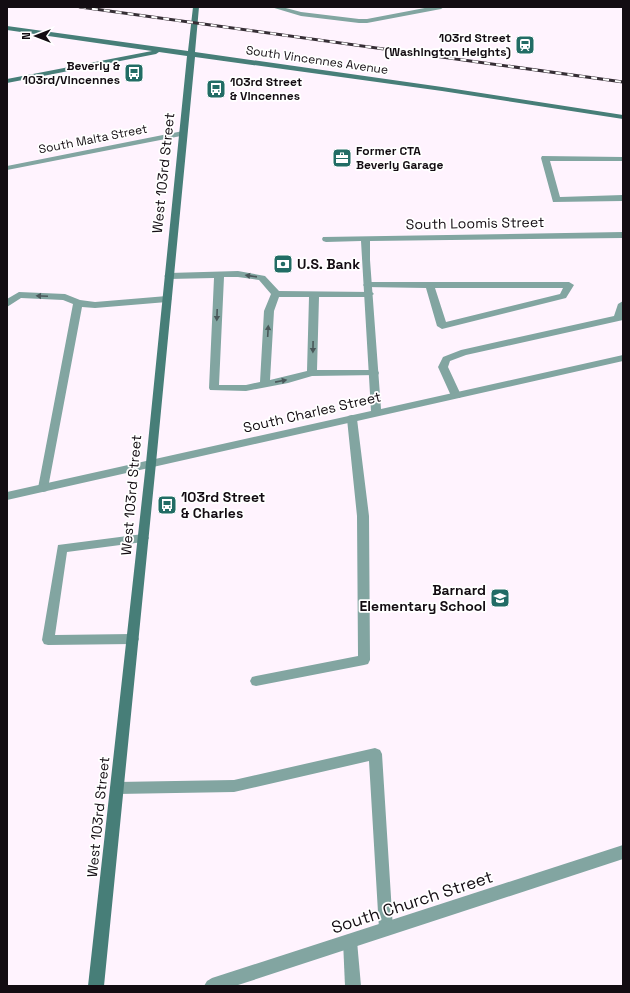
<svg xmlns="http://www.w3.org/2000/svg" width="630" height="993" font-family="'Space Grotesk',sans-serif">
  <rect width="100%" height="100%" fill="#fff3fe"/>
  <g fill="none" stroke-linecap="round" stroke-linejoin="round">
    <g fill="#82a5a1" fill-rule="evenodd">
      <polygon points="271,7 282,7 301,12 359,19 367,19 430,7 444,7 441,9 367,23 359,23 301,16"/>
      <polygon points="542,156 623,157 623,161 550,161 560,197 623,195 623,201 553,202 541,158"/>
      <path d="M238,271L265,276L279,291L372,292L374,294L369,297H319L317,370H374L378,371L379,373L378,375L312,376L288,383L246,391L210,390L209,388L214,278L169,279L164,276L169,273ZM224,277H238L259,280L271,294L264,311L260,382L246,385H219ZM279,297H309L307,371L270,380L274,311Z"/>
      <path d="M368,282H569L574,285L566,298L442,329L437,326L426,288L365,287L363,285L365,283ZM435,288H563L560,294L446,322Z"/>
      <polygon points="19,292 65,294 80,300 95,302 167,296 172,299 167,302 95,308 82,307 48,488 47,491 43,492 39,491 38,488 73,304 63,300 21,298 7,307 7,299"/>
      <polygon points="623,301 623,320 466,355 450,361 448,367 461,395 460,398 452,398 438,367 443,357 461,350 614,316 618,304"/>
      <polygon points="352,415 356,416 357,419 369,516 370,660 368,664 364,665 256,686 252,685 250,681 252,677 256,676 358,656 357,516 347,419 348,416"/>
      <polygon points="143,534 147,535 149,538 147,541 143,542 67,552 55,635 133,634 137,635 139,639 137,643 133,644 48,645 44,644 42,640 58,545"/>
      <polygon points="375,748 380,750 382,754 393,929 391,934 386,936 381,934 379,929 369,761 234,792 117,794 112,792 110,788 112,784 117,782 234,780"/>
      <polygon points="350,934 355,936 357,941 361,986 345,986 343,941 345,936"/>
    </g>
    <g fill="#82a5a1" fill-rule="evenodd">
      <polygon points="183,131 187,133 186,135 7,170 7,166"/>
      <polygon points="623,232 623,238 370,241 370,260 381,409 623,355 623,361 7,500 7,492 371,411 361,241 326,242 323,241 322,239 323,237"/>
      <polygon points="623,845 623,859 235,986 204,986 207,981 212,978"/>
    </g>
    <polygon fill="#477e78" fill-rule="evenodd" points="193,7 199,7 195,52 442,87 623,115 623,119 442,91 195,57 156,463 104,986 88,986 146,463 187,56 159,52 156,54 7,83 7,79 152,51 7,30 7,26 188,51"/>
    <g stroke="#362e35" stroke-width="3">
      <polyline id="rail" points="80,7 623,82"/>
    </g>
    <use href="#rail" stroke="#fff" stroke-width="2" stroke-dasharray="6" stroke-linecap="butt"/>
  </g>
  <defs><path id="oneway-solid" d="M-6-.8H1V-3.2L6.5 0L1 3.2V.8H-6Z"/></defs>
  <g fill="#4a585a">
    <use href="#oneway-solid" transform="translate(251 276) rotate(-172)"/>
    <use href="#oneway-solid" transform="translate(42 296) rotate(-178)"/>
    <use href="#oneway-solid" transform="translate(217 315) rotate(92)"/>
    <use href="#oneway-solid" transform="translate(268 331) rotate(-87)"/>
    <use href="#oneway-solid" transform="translate(313 347) rotate(91)"/>
    <use href="#oneway-solid" transform="translate(281 381) rotate(-11)"/>
  </g>
  <defs>
    <g id="station-square" transform="scale(1)"><rect x="-9" y="-9" width="18" height="18" rx="4" fill="#226c65" stroke="#fff"/><path d="M-3-6H3Q5-6 5-4V2Q5 4 3 4L4.5 6H3L1.5 4h-3L-3 6H-4.5L-3 4Q-5 4-5 2V-4Q-5-6-3-6ZM-3.5-4v3h7v-3ZM-3.5 1v1.5H-2V1ZM2 1v1.5H3.5V1Z" fill="#fff"/></g>
    <g id="bus-square" transform="scale(1)"><rect x="-9" y="-9" width="18" height="18" rx="4" fill="#226c65" stroke="#fff"/><path d="M-5-6H5V4H4V6H2V4H-2V6H-4V4H-5ZM-3.5-4V0h7V-4ZM-3.5 1.2v1.5H-2V1.2ZM2 1.2v1.5H3.5V1.2Z" fill="#fff"/></g>
    <g id="office-square" transform="scale(1)"><rect x="-9" y="-9" width="18" height="18" rx="4" fill="#226c65" stroke="#fff"/><path d="M-6-3h4V-5.5h4V-3h4V5H-6ZM-1-4.5V-3h2v-1.5ZM-6 0V1H6V0Z" fill="#fff"/></g>
    <g id="bank-square" transform="scale(1)"><rect x="-9" y="-9" width="18" height="18" rx="4" fill="#226c65" stroke="#fff"/><path d="M-6-4H6V4H-6ZM0-2.3a2.3 2.3 0 1 0 0 4.6a2.3 2.3 0 1 0 0-4.6Z" fill="#fff"/></g>
    <g id="school-square" transform="scale(1)"><rect x="-9" y="-9" width="18" height="18" rx="4" fill="#226c65" stroke="#fff"/><path d="M0-5L7-2L0 1L-7-2ZM-4 1L0 2.5L4 1V4Q0 6-4 4Z" fill="#fff"/></g>
  </defs>
  <g fill-rule="evenodd">
    <use href="#station-square" x="525" y="45"/>
    <use href="#bus-square" x="134" y="73"/>
    <use href="#bus-square" x="216" y="89"/>
    <use href="#office-square" x="342" y="158"/>
    <use href="#bank-square" x="283" y="264"/>
    <use href="#bus-square" x="167" y="505"/>
    <use href="#school-square" x="500" y="598"/>
  </g>
  <g text-anchor="middle" dominant-baseline="central" stroke-width="3.5" stroke-linejoin="round" paint-order="stroke">
    <g font-size="12" font-weight="bold" fill="#130c12" stroke="#fff" text-anchor="end">
      <text x="511" y="38">103rd Street<tspan x="511" dy="14">(Washington Heights)</tspan></text>
      <text x="120" y="66">Beverly &amp;<tspan x="120" dy="14">103rd/Vincennes</tspan></text>
      <text x="230" y="82" text-anchor="start">103rd Street<tspan x="230" dy="14">&amp; Vincennes</tspan></text>
      <text x="356" y="151" text-anchor="start">Former CTA<tspan x="356" dy="14">Beverly Garage</tspan></text>
    </g>
    <g font-size="12" fill="#130c12" stroke="#fff">
      <text transform="translate(317 60) rotate(8)">South Vincennes Avenue</text>
      <text transform="translate(93 139) rotate(-11)">South Malta Street</text>
    </g>
    <g font-size="14" fill="#130c12" stroke="#fff">
      <text transform="translate(163 173) rotate(-84)">West 103rd Street</text>
      <text transform="translate(475 223) rotate(-1)">South Loomis Street</text>
      <text transform="translate(312 412) rotate(-13)">South Charles Street</text>
      <text transform="translate(131 495) rotate(-85)">West 103rd Street</text>
      <text transform="translate(98 817) rotate(-84)">West 103rd Street</text>
    </g>
    <g font-size="14" font-weight="bold" fill="#130c12" stroke="#fff" text-anchor="start">
      <text x="297" y="264">U.S. Bank</text>
      <text x="181" y="497">103rd Street<tspan x="181" dy="16">&amp; Charles</tspan></text>
      <text x="486" y="590" text-anchor="end">Barnard<tspan x="486" dy="16">Elementary School</tspan></text>
    </g>
    <g font-size="17" fill="#130c12" stroke="#fff">
      <text transform="translate(412 902) rotate(-18)">South Church Street</text>
    </g>
  </g>
  <rect width="630" height="993" fill="none" stroke="#130c12" stroke-width="16"/>
  <g transform="translate(36 36) rotate(270)" stroke="#ffffff" stroke-width="3" paint-order="stroke">
  <path d="M0-3L7 15L0 10L-7 15Z" fill="#130c12"/>
  <text y="-6" font-size="11" font-weight="bold" text-anchor="middle" fill="#130c12">N</text>
  </g>
</svg>
